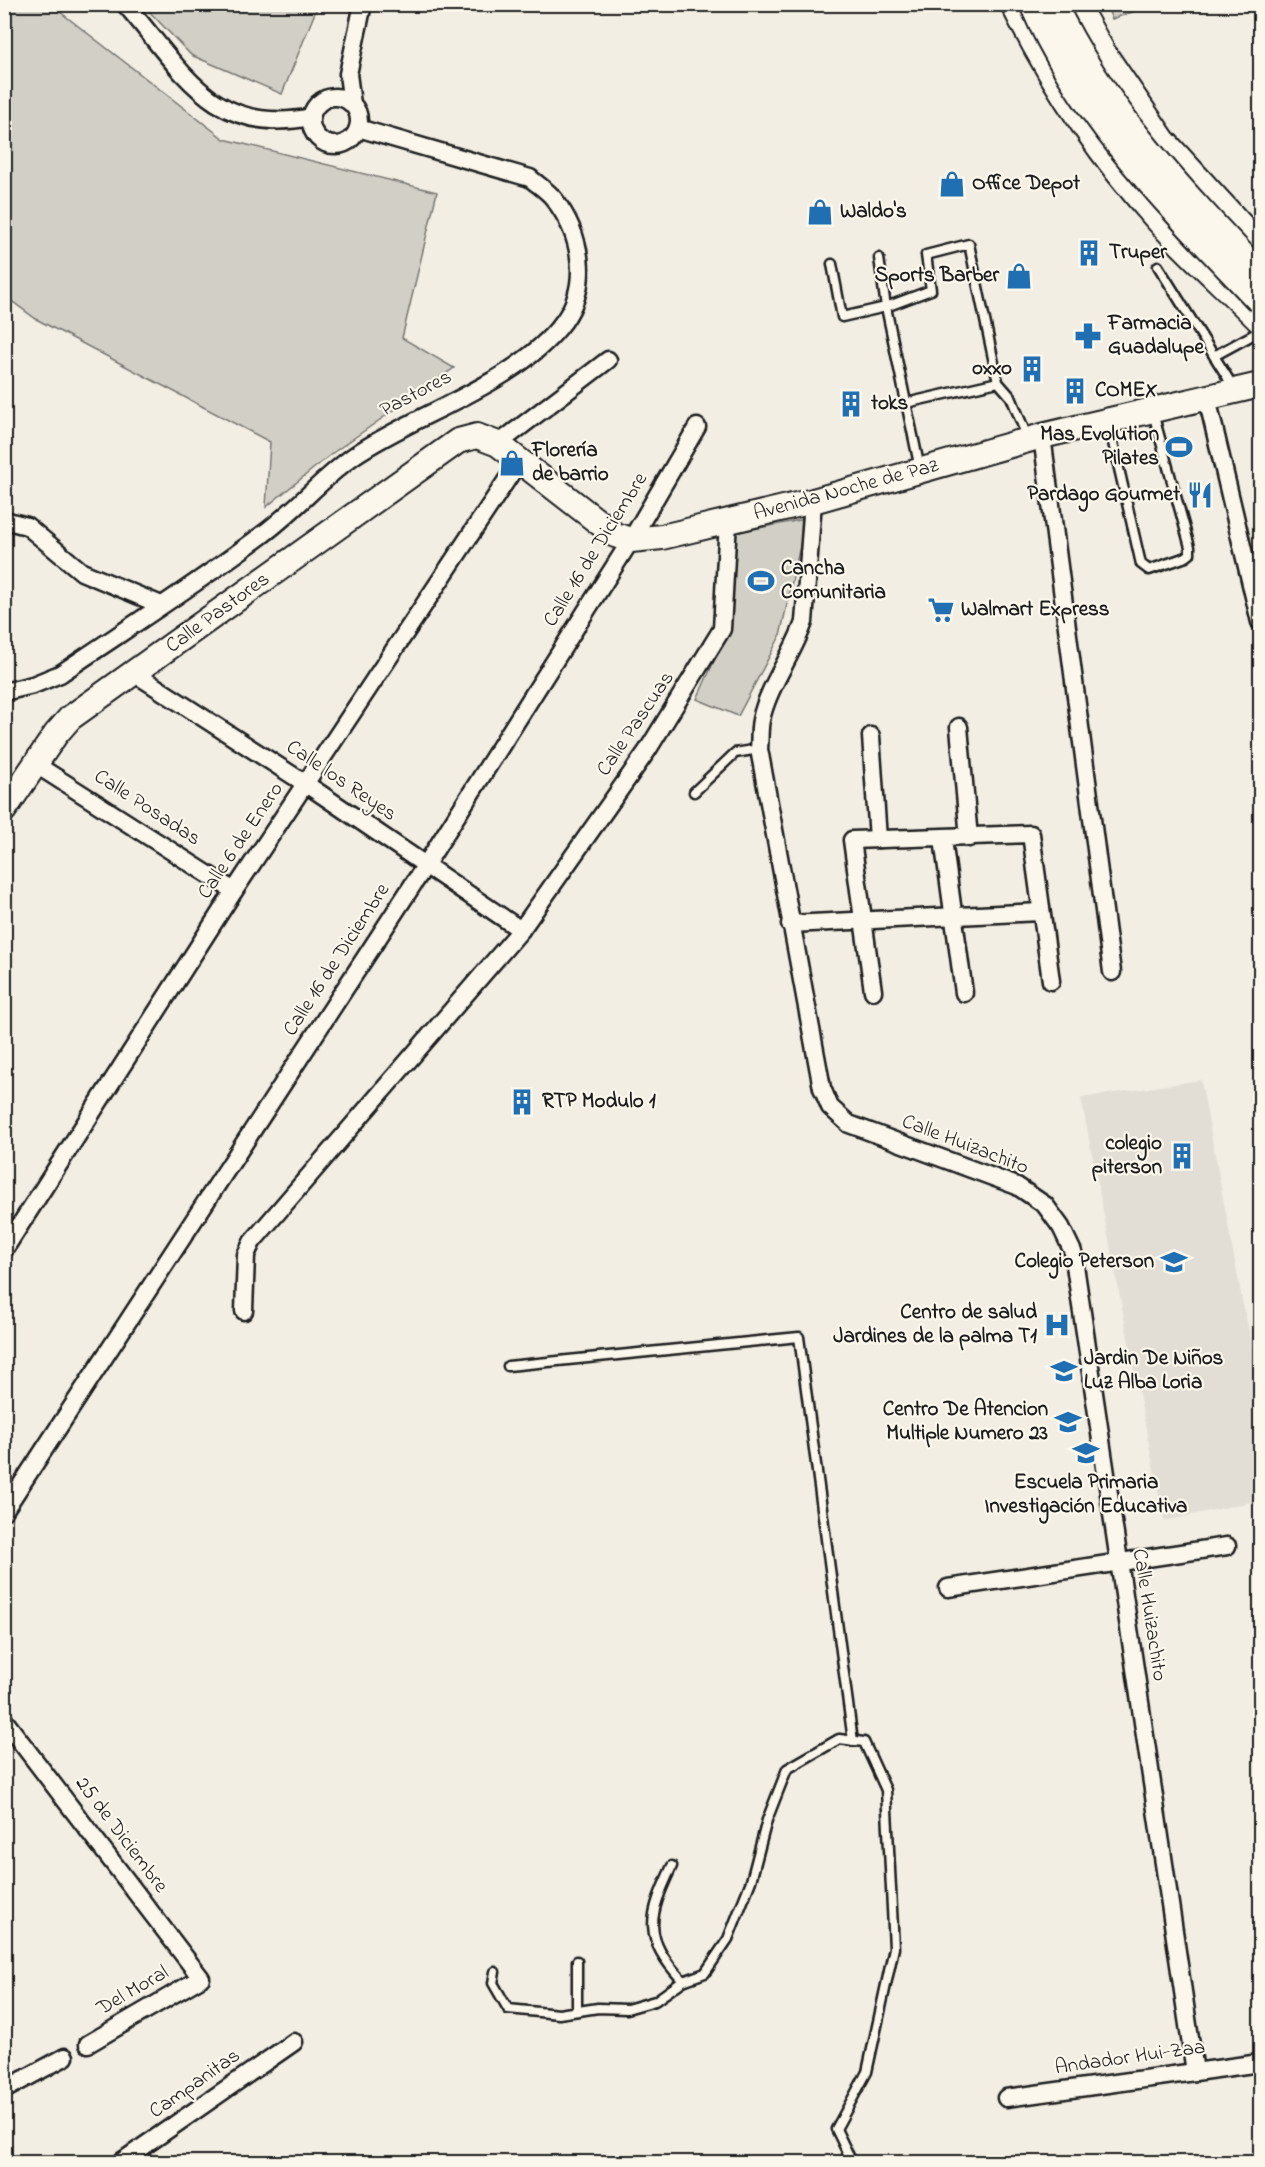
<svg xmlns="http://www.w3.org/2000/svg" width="1265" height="2167" font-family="'Indie Flower',sans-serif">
  <rect width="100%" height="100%" fill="#f2eee4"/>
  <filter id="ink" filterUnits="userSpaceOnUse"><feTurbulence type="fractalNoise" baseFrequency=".0167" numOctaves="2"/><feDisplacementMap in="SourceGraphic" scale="12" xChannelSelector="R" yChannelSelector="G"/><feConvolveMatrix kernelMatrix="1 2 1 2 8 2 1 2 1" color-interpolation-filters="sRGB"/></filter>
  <g filter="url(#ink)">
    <polygon fill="#e2ded5" points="1201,1080 1243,1305 1254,1352 1260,1351 1260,1500 1164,1521 1081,1098"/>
    <g fill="#d2cfc6" stroke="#777671" stroke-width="1.5">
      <polygon points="5,4 51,5 224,139 437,192 402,338 454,368 334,452 266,507 270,442 36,319 5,296"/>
      <polygon points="143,5 318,5 282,94 191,55"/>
      <polygon points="1106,5 1133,5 1135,11 1112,19"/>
      <polygon points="806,519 780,636 738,716 697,699 729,628 732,533"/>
    </g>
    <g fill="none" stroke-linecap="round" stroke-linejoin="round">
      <g stroke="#1c1c1c" stroke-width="13">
        <g id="lane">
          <polyline points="832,264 842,317 886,307 879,258"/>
          <polyline points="1158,266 1234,388"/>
          <polyline points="1214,356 1260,331"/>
          <polyline points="906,403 998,382"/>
          <polyline points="1108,421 1141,564 1149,570 1186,557 1190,554 1190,547 1153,413"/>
          <polyline points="920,469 886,307 931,290 926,255 969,244 998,382 1011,397 1028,439"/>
          <polyline points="694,792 735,753 759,749"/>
          <polyline points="508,1366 799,1337 853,1741"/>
          <path d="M672,1866C648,1917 642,1937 683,1981L705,1973L728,1939L751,1881L767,1820L787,1769L839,1739L864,1742L886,1790L894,1948L867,2072L836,2129L852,2162"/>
          <polyline points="495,1972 493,1983 508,2009 559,2014 598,2008 627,2009 655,2001 683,1981"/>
          <polyline points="577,2011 577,1961"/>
        </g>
      </g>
      <g stroke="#1c1c1c" stroke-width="21">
        <g id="street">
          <path d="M125,4C181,68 212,137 311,117"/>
          <circle cx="335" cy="121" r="24"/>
          <polyline points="352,104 348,74 363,4"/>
          <polyline points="1207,398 1260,622"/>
          <polyline points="1042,436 1112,972"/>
          <polyline points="498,444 608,360"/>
          <path d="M813,501L804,622C793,655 768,686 761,720C759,729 760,739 759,749L822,1088L830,1107L849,1124L1017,1186L1045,1205L1061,1227L1073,1252L1195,2072"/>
          <polyline points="4,520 27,526 82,572 161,605"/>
          <polyline points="134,673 306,784 521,930"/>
          <path d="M4,692L33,685L60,674C128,628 197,584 262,535C295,511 322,478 355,455C419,412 519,383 564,321C591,283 581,234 554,199C548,191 538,185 530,178L358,128"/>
          <polyline points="959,727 969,838"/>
          <polyline points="871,736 878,839"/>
          <polyline points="35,764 234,891"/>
          <polyline points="943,839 964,993"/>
          <polyline points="790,924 1041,912"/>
          <polyline points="873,991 852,840 1031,834 1051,981"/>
          <polyline points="4,1250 234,891 520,460"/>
          <polyline points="244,1311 246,1255 252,1242 521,930 647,751 722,629 728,521"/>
          <polyline points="4,1511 425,866 631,540 697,427"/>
          <polyline points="948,1588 1227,1546"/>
          <polyline points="4,1720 201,1978 88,2044"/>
          <polyline points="4,2090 65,2057"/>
          <polyline points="1006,2098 1260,2063"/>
          <polyline points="121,2162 294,2042"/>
        </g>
      </g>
      <g stroke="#1c1c1c" stroke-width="28">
        <g id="secondary">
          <path d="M1013,4C1051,81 1099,154 1156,218C1188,254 1226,287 1260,321"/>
          <polyline points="1076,4 1103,52 1163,140 1260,246"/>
          <polyline points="4,810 56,734 70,718 458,441 477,436 498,444 615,535 631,540 662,537 813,501 1042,436 1260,385"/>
        </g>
      </g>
      <use href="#lane" stroke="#fbf7ec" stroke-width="8"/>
      <use href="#street" stroke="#fbf7ec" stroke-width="16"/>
      <use href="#secondary" stroke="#fbf7ec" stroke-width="24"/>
      <g stroke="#1c1c1c" stroke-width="28" stroke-linecap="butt">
        <g id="secondary-bridge">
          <path d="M1032,4C1082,121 1175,212 1260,302"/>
          <path d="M1054,4C1104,109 1181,190 1260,273"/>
        </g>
      </g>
      <use href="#secondary-bridge" stroke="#fbf7ec" stroke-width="24"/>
    </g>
  </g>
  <defs>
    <g id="shop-bare" transform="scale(2.07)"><path d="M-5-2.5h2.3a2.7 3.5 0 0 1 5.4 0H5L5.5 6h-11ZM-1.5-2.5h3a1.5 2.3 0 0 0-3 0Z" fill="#1f6fb2" stroke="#fbf7ec" stroke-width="2.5" paint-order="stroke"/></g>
    <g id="building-bare" transform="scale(2.07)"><path d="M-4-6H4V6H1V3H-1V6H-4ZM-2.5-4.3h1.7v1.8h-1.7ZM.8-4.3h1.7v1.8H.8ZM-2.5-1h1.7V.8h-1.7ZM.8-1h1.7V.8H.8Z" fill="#1f6fb2" stroke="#fbf7ec" stroke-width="2.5" paint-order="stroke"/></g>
    <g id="pharmacy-bare" transform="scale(2.07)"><path d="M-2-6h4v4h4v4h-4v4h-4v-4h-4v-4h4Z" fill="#1f6fb2" stroke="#fbf7ec" stroke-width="2.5" paint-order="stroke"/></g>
    <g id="stadium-bare" transform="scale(2.07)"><path d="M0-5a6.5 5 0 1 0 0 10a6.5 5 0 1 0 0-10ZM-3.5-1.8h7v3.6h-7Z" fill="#1f6fb2" stroke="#fbf7ec" stroke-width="2.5" paint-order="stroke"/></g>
    <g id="restaurant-bare" transform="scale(2.07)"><path d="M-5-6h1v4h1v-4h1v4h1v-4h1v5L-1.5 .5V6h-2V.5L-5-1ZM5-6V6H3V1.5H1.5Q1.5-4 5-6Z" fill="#1f6fb2" stroke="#fbf7ec" stroke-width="2.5" paint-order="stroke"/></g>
    <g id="supermarket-bare" transform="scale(2.07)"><path d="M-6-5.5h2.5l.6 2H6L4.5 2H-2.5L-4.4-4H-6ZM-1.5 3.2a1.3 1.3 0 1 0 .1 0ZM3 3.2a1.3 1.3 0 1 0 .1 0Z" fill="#1f6fb2" stroke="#fbf7ec" stroke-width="2.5" paint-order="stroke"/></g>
    <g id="school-bare" transform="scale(2.07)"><path d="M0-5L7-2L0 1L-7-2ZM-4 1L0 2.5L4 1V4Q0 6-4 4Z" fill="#1f6fb2" stroke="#fbf7ec" stroke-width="2.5" paint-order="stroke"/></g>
    <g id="hospital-bare" transform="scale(2.07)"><path d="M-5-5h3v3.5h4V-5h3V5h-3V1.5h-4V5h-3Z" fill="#1f6fb2" stroke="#fbf7ec" stroke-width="2.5" paint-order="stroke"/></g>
  </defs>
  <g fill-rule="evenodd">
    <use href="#shop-bare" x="952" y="184"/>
    <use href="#shop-bare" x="820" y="212"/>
    <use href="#building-bare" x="1089" y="253"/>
    <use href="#shop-bare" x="1019" y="276"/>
    <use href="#pharmacy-bare" x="1088" y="336"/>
    <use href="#building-bare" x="1032" y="369"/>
    <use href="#building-bare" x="1075" y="391"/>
    <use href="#building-bare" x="851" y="404"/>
    <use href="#stadium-bare" x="1179" y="447"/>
    <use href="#shop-bare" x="512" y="463"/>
    <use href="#restaurant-bare" x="1200" y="495"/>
    <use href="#stadium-bare" x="761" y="581"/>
    <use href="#supermarket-bare" x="941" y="610"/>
    <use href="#building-bare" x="522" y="1102"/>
    <use href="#building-bare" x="1182" y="1156"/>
    <use href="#school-bare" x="1174" y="1262"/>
    <use href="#hospital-bare" x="1057" y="1325"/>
    <use href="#school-bare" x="1064" y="1371"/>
    <use href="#school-bare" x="1068" y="1422"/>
    <use href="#school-bare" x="1086" y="1453"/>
  </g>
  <g text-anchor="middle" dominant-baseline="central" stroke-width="4.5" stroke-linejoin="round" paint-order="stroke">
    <g font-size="21" font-weight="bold" fill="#1c1c1c" stroke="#fbf7ec" text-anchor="start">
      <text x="972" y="184">Office Depot</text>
      <text x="840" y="212">Waldo's</text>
      <text x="1109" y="253">Truper</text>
      <text x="999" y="276" text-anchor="end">Sports Barber</text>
      <text x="1108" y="324">Farmacia<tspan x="1108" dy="24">Guadalupe</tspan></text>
      <text x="1012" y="369" text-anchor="end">oxxo</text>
      <text x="1095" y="391">COMEX</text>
      <text x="871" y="404">toks</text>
      <text x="1159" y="435" text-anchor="end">Mas Evolution<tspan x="1159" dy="24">Pilates</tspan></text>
      <text x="532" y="451">Florería<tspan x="532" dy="24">de barrio</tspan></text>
      <text x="1180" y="495" text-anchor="end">Pardago Gourmet</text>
      <text x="781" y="569">Cancha<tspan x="781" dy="24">Comunitaria</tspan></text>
      <text x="961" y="610">Walmart Express</text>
      <text x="542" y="1102">RTP Modulo 1</text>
      <text x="1162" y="1144" text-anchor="end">colegio<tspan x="1162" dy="24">piterson</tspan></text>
      <text x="1154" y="1262" text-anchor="end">Colegio Peterson</text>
      <text x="1037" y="1313" text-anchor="end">Centro de salud<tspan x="1037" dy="24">Jardines de la palma T1</tspan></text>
      <text x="1084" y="1359">Jardin De Niños<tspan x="1084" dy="24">Luz Alba Loria</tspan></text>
      <text x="1048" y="1410" text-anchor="end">Centro De Atencion<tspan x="1048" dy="24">Multiple Numero 23</tspan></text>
      <text x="1086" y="1483" text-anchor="middle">Escuela Primaria<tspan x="1086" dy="24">Investigación Educativa</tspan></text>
    </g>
    <g font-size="21" fill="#1c1c1c" stroke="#fbf7ec">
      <text transform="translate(416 394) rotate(-28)">Pastores</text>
      <text transform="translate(846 490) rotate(-15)">Avenida Noche de Paz</text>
      <text transform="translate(596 550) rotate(-58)">Calle 16 de Diciembre</text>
      <text transform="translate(218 613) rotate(-36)">Calle Pastores</text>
      <text transform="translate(636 724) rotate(-56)">Calle Pascuas</text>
      <text transform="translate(341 781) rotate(34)">Calle los Reyes</text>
      <text transform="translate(147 808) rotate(33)">Calle Posadas</text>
      <text transform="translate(241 841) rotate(-56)">Calle 6 de Enero</text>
      <text transform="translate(337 960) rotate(-57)">Calle 16 de Diciembre</text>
      <text transform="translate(965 1145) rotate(21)">Calle Huizachito</text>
      <text transform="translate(1149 1615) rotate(81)">Calle Huizachito</text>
      <text transform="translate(121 1835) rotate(53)">25 de Diciembre</text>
      <text transform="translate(133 1991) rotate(-30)">Del Moral</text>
      <text transform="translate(1130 2058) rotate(-8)">Andador Hui-Zaa</text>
      <text transform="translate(195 2084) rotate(-35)">Campanitas</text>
    </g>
  </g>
  <rect width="1265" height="2167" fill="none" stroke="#fbf7ec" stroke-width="24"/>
  <rect x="12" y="12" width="1241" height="2143" fill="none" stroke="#1c1c1c" stroke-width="2" filter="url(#ink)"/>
</svg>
